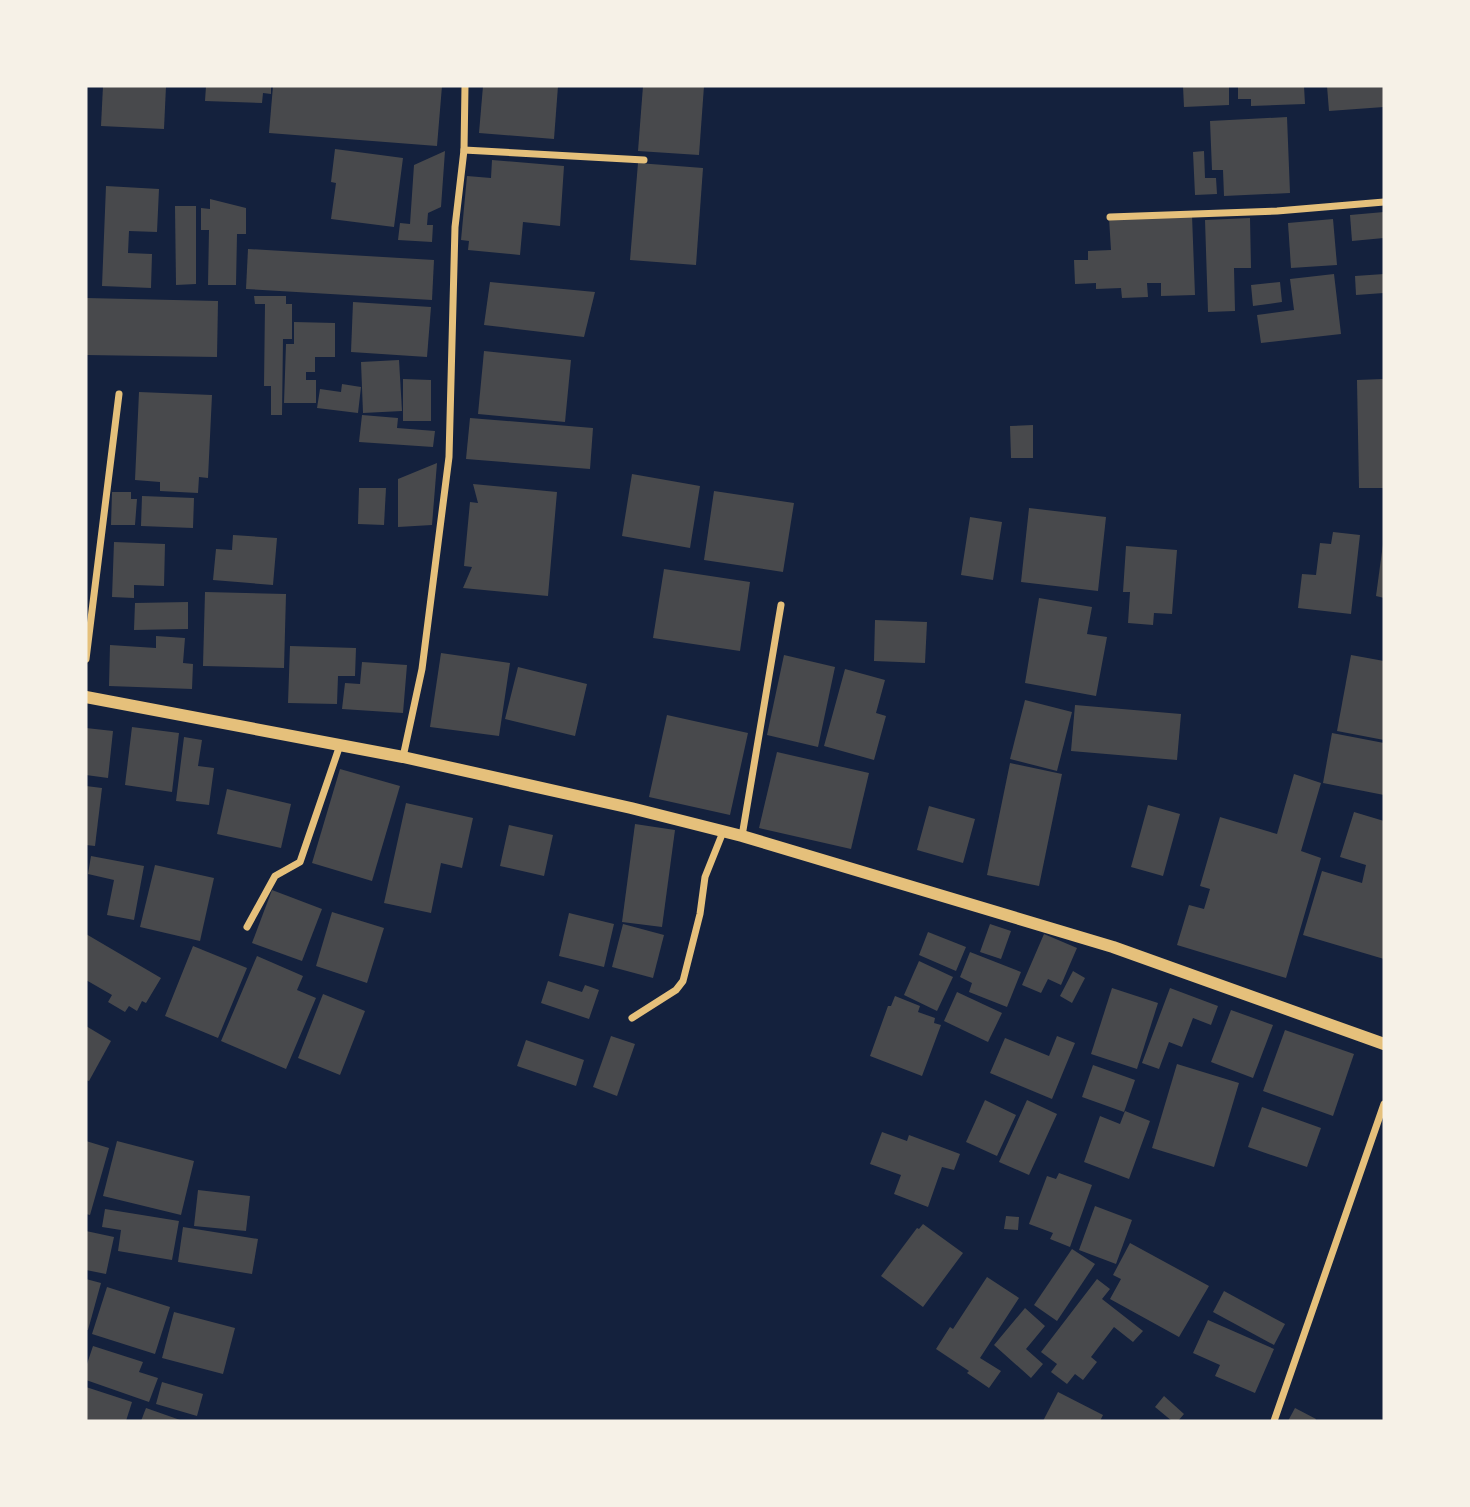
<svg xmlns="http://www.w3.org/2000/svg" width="1470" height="1507" font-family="'Libre Baskerville',serif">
  <rect width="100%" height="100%" fill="#14213d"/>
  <g fill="#48494c">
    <polygon points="103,86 166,86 164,129 101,126"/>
    <polygon points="206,86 271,86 271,94 263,93 262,103 205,101"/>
    <polygon points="273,86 442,86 437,146 269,133"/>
    <polygon points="483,86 558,86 554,139 479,133"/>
    <polygon points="643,86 704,86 699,155 638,151"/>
    <polygon points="1183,86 1229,86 1229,105 1184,107"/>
    <polygon points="1238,86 1304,86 1305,104 1251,106 1251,99 1238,99"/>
    <polygon points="1327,86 1384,86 1384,107 1329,111"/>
    <polygon points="1287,117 1290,193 1224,196 1223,170 1212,170 1210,121"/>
    <polygon points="335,149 403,158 394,227 331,219 336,183 331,182"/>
    <polygon points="445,151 441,207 428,213 427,225 433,225 432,242 398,240 400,223 410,224 414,165"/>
    <polygon points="1204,151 1205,178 1216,178 1217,194 1195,195 1193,152"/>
    <polygon points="492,160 564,166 560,226 523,222 520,255 468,250 469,241 461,240 467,176 491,178"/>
    <polygon points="638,163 703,168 696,265 630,260"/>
    <polygon points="106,186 159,189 157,232 129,231 128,253 152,254 151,288 102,286"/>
    <polygon points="210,199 246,208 246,234 237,234 236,285 208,285 209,230 201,230 201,208 210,209"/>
    <polygon points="175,206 196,206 196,284 176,285"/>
    <polygon points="1384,212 1384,238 1352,241 1350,215"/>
    <polygon points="1192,215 1195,295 1161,296 1161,283 1147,283 1148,297 1122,298 1121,288 1096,289 1096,283 1075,284 1074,260 1088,260 1088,251 1111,250 1109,218"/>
    <polygon points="1250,218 1251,268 1234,268 1235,311 1208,312 1205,220"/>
    <polygon points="1333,219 1337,265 1291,268 1288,223"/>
    <polygon points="248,249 434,260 432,300 246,289"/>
    <polygon points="1334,274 1341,334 1261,343 1257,315 1294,310 1290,279"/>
    <polygon points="1384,274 1384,293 1356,295 1355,276"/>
    <polygon points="490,282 595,292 584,337 484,325"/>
    <polygon points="1280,282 1282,302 1253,306 1251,285"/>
    <polygon points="254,296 286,296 286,304 292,304 292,339 283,339 282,415 271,415 271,386 264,386 265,304 255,304"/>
    <polygon points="86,298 218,301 217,357 86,355"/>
    <polygon points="353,302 431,307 427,357 351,352"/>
    <polygon points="294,322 335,323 335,357 315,357 315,372 306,372 306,380 316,380 316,403 284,403 286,344 294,344"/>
    <polygon points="484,351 571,360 565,422 478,414"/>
    <polygon points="399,360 402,411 363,413 361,362"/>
    <polygon points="403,379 431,380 431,421 403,421"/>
    <polygon points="1383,379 1384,488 1359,488 1357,380"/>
    <polygon points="342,384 361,387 358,413 317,408 320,389 341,392"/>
    <polygon points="139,392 212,395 208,478 199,477 198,493 160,491 160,482 135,480"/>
    <polygon points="362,415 398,418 397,428 435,431 433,447 359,442"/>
    <polygon points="470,418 593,428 590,469 466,459"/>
    <polygon points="1033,425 1033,458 1011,458 1010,426"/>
    <polygon points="437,463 432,525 398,527 398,479"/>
    <polygon points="632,474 700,486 690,548 622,536"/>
    <polygon points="473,484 557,492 548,596 463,588 472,567 464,566 470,502 478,503"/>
    <polygon points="359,488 386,488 384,525 358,524"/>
    <polygon points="714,491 794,503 783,572 704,560"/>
    <polygon points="112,492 131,492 131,499 137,499 135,525 111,525"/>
    <polygon points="142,496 194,498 193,528 141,526"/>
    <polygon points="1029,508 1106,517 1098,591 1021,582"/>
    <polygon points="970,517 1002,522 993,580 961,575"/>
    <polygon points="1333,532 1360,535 1351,614 1298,608 1302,574 1316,575 1320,543 1331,544"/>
    <polygon points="233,535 277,538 273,585 213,580 216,549 232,550"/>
    <polygon points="114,542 165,544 164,586 134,585 134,598 112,597"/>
    <polygon points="1383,544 1384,544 1384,598 1376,596"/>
    <polygon points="1126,546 1177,550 1172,614 1154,613 1153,625 1128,623 1130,592 1123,592"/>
    <polygon points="664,569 750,582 740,651 653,638"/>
    <polygon points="205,592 286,594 284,668 203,666"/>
    <polygon points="1039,598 1092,607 1087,634 1107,637 1096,696 1025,683"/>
    <polygon points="188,602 188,629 134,630 135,603"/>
    <polygon points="875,620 927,622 925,663 874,661"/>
    <polygon points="156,636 185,638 183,663 193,664 192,689 109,686 110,645 156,648"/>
    <polygon points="290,646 356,648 355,676 338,676 337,704 288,703"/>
    <polygon points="441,653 510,663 499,736 430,727"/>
    <polygon points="784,655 835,667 818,747 767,735"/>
    <polygon points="1351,655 1384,661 1384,740 1337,731"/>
    <polygon points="362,662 407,665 403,713 342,709 345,683 360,684"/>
    <polygon points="518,667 587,684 575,736 505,719"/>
    <polygon points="845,669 885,680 876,713 886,716 874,760 824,746"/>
    <polygon points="1025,700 1072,712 1057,771 1010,759"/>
    <polygon points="1075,705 1181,714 1177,760 1071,751"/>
    <polygon points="667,715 748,733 730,815 649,797"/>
    <polygon points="132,727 179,733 172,792 125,785"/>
    <polygon points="86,728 113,731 108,778 86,775"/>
    <polygon points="1332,733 1384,743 1384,795 1323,783"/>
    <polygon points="184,737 202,740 198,766 214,768 209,805 176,801"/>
    <polygon points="777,752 869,773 851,849 759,828"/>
    <polygon points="1010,763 1062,774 1039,886 987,875"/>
    <polygon points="340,769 400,786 372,881 312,863"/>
    <polygon points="1294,774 1321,783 1301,851 1321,858 1286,978 1177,945 1189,905 1204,909 1210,889 1200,886 1220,817 1277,834"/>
    <polygon points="86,786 102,788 95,846 86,845"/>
    <polygon points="227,789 291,804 281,848 217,834"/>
    <polygon points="406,803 473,818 462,868 441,863 431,913 384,903"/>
    <polygon points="1148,805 1180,814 1163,876 1131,867"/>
    <polygon points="929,806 975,819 963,863 917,850"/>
    <polygon points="1354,812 1384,821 1384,959 1303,935 1322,871 1362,883 1366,865 1340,857"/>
    <polygon points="635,824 675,830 662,927 622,922"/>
    <polygon points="509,825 553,835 544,876 500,866"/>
    <polygon points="91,856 144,866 134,920 107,915 114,880 88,874"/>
    <polygon points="155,865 214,878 200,941 140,927"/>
    <polygon points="272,890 322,909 302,961 252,943"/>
    <polygon points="332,912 384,928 367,983 316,966"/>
    <polygon points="569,913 614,924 604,967 559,956"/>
    <polygon points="623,924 664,935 653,978 612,967"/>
    <polygon points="990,924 1011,931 1001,959 980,952"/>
    <polygon points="928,932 966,947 956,971 919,955"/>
    <polygon points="86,934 161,978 146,1003 142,1001 137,1011 129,1006 125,1012 108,1002 112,995 86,980"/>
    <polygon points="1044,934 1077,948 1061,985 1048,979 1041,993 1022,985"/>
    <polygon points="193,946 247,968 218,1038 165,1016"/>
    <polygon points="970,952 1021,972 1007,1007 969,992 972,983 960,977"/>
    <polygon points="257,956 303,976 297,990 316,998 286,1069 221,1041"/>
    <polygon points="919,961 953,977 937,1011 904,995"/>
    <polygon points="1073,971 1085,978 1072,1003 1060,996"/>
    <polygon points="548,981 582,992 585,985 599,990 589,1019 541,1003"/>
    <polygon points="1112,988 1158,1003 1137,1069 1091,1054"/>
    <polygon points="1170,988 1218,1006 1211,1025 1193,1018 1182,1047 1169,1042 1159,1069 1142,1063"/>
    <polygon points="957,992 1002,1013 988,1042 944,1021"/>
    <polygon points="323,994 365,1011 340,1075 298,1058"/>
    <polygon points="895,996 920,1006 918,1012 935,1018 934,1023 941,1025 922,1076 870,1056 888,1006 891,1006"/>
    <polygon points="1231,1010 1273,1025 1253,1078 1211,1062"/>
    <polygon points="86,1026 111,1041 89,1081 86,1080"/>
    <polygon points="1285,1030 1354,1054 1333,1116 1263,1091"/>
    <polygon points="611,1036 635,1044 617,1096 593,1087"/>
    <polygon points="1057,1036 1075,1043 1052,1099 990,1073 1005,1038 1049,1056"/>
    <polygon points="526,1040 584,1060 576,1086 517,1066"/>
    <polygon points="1177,1064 1239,1083 1214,1167 1152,1148"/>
    <polygon points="1093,1065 1135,1080 1124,1112 1082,1097"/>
    <polygon points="985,1100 1016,1115 997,1156 966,1142"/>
    <polygon points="1027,1100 1057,1114 1029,1175 999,1162"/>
    <polygon points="1262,1107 1321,1128 1307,1167 1248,1147"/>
    <polygon points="1125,1111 1150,1121 1129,1179 1084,1162 1100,1116 1120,1124"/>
    <polygon points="882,1132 907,1141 909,1135 960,1154 954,1170 942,1167 928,1207 894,1194 901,1175 870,1164"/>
    <polygon points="86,1141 109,1148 90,1215 86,1214"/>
    <polygon points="117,1141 194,1161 181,1215 103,1196"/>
    <polygon points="1059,1173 1092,1185 1070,1247 1050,1239 1053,1233 1029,1224 1047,1176 1056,1179"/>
    <polygon points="198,1190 250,1196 246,1231 194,1226"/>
    <polygon points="1095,1206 1132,1220 1116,1264 1079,1250"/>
    <polygon points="105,1209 179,1221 172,1260 118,1251 121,1230 102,1227"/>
    <polygon points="1006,1216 1019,1217 1018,1230 1004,1229"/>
    <polygon points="923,1224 963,1253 923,1307 881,1276 917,1228 919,1229"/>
    <polygon points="183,1227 258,1239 252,1274 178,1262"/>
    <polygon points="86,1231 114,1237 106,1274 86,1270"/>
    <polygon points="1130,1243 1209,1286 1179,1337 1110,1299 1121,1279 1113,1275"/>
    <polygon points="1072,1249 1095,1264 1057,1321 1034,1305"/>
    <polygon points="987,1277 1019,1298 980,1358 1001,1371 989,1388 967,1373 969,1371 936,1349 950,1327 953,1329"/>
    <polygon points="86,1279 101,1283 88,1330 86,1330"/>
    <polygon points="1097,1279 1110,1289 1102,1299 1143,1331 1133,1342 1114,1327 1091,1357 1097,1362 1083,1380 1075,1374 1067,1384 1051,1372 1057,1364 1041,1352"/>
    <polygon points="107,1287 170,1307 155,1354 92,1334"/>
    <polygon points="1224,1291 1285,1324 1274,1345 1213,1312"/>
    <polygon points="1025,1308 1045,1326 1026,1349 1043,1364 1031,1378 994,1345"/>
    <polygon points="174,1312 235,1328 223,1374 162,1358"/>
    <polygon points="1208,1320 1274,1349 1255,1393 1215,1376 1220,1365 1193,1353"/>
    <polygon points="93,1346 143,1362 139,1372 158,1378 149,1402 86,1380 86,1367"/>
    <polygon points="162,1382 203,1394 197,1416 156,1404"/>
    <polygon points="86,1387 132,1402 126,1421 86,1421"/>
    <polygon points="1058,1392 1103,1415 1100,1421 1043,1421"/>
    <polygon points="1164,1396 1184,1414 1178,1421 1172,1421 1155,1407"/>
    <polygon points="146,1408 183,1421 141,1421"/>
    <polygon points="1295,1408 1316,1419 1315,1421 1288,1421"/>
  </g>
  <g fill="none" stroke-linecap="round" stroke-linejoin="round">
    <g stroke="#e5c07b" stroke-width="7">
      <polyline points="464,150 644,160"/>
      <polyline points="1110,217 1277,211 1384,202"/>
      <polyline points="86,659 119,394"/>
      <polyline points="403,757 422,669 449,457 455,227 464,150 465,86"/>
      <polyline points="742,836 781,605"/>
      <polyline points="247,927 275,876 300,862 340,745"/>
      <polyline points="632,1018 676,990 683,981 700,914 705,877 723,832"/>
      <polyline points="1274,1421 1384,1104"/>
    </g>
    <polyline stroke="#e5c07b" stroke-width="12" points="86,697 403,757 631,808 742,836 1113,947 1384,1044"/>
  </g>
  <rect width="1470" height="1507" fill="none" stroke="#f6f1e7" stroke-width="175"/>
</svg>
